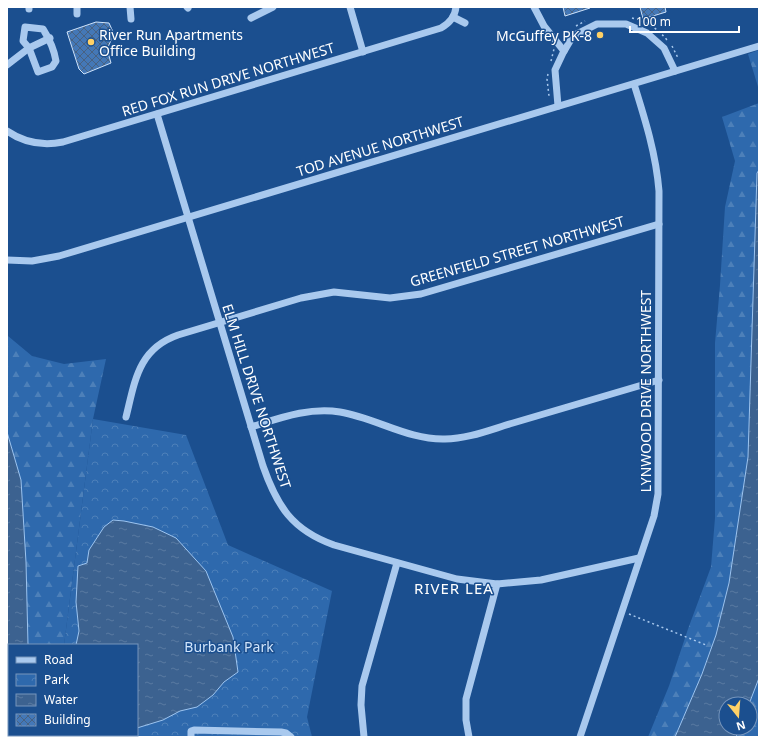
<svg xmlns="http://www.w3.org/2000/svg" width="766" height="744" font-family="'Noto Sans',sans-serif">
  <defs>
    <pattern id="forest-firs" width="22" height="20" patternUnits="userSpaceOnUse"><rect width="22" height="20" fill="#2e69ad"/><path d="M5 1l3.5 6h-7zM16 11l3.5 6h-7z" fill="#4d80b9"/></pattern>
    <pattern id="park-crowns" width="20" height="18" patternUnits="userSpaceOnUse"><rect width="20" height="18" fill="#2e69ad"/><path d="M2 6a3 3 0 1 1 6 0M12 15a3 3 0 1 1 6 0" fill="none" stroke="#4d80b9"/></pattern>
    <pattern id="water-ripples" width="26" height="14" patternUnits="userSpaceOnUse"><rect width="26" height="14" fill="#3c6290"/><path d="M2 4q2-2 4 0t4 0M15 11q2-2 4 0t4 0" fill="none" stroke="#597aa1"/></pattern>
    <pattern id="building-cross-hatch" width="8" height="8" patternUnits="userSpaceOnUse"><rect width="8" height="8" fill="#4478b7"/><path d="M0 0l8 8M0 8l8-8" fill="none" stroke="#486282"/></pattern>
  </defs>
  <rect width="100%" height="100%" fill="#1b4f8f"/>
  <g fill="url(#forest-firs)">
    <polygon points="759,50 759,90 748,54"/>
    <polygon points="759,103 759,170 757,173 748,457 729,583 716,635 702,674 675,737 648,737 669,686 688,629 711,567 715,518 715,343 720,285 725,207 735,161 722,117"/>
    <polygon points="7,332 8,336 32,356 64,364 106,359 93,419 64,645 28,645 26,562 21,480 7,432"/>
    <polygon points="759,678 759,733 757,737 736,737 739,728 750,728 750,704 749,704"/>
  </g>
  <polygon fill="url(#park-crowns)" points="93,419 186,435 228,545 332,591 307,717 312,737 81,737 80,735 137,735 137,645 64,645"/>
  <g fill="url(#water-ripples)" stroke="#9cc4f0">
    <polygon points="759,170 759,678 749,704 726,704 726,728 739,728 736,737 675,737 702,674 716,635 729,583 748,457 757,173"/>
    <polygon points="7,432 21,480 26,562 28,645 9,645 9,735 42,735 43,737 7,737"/>
    <polygon points="113,520 124,521 153,527 176,538 206,571 233,637 238,672 224,682 213,695 197,707 180,711 163,720 137,728 137,645 76,645 79,631 76,602 78,566 87,563 89,550 104,527"/>
  </g>
  <g fill="url(#building-cross-hatch)" stroke="#cfe3fa">
    <polygon points="563,7 589,7 590,8 565,16"/>
    <polygon points="640,7 665,7 666,12 643,19"/>
    <polygon points="96,22 109,23 114,34 107,49 111,63 84,74 79,69 67,32"/>
  </g>
  <g fill="none" stroke-linecap="round" stroke-linejoin="round">
    <g stroke="#a9c9ee" stroke-width="1.5" stroke-dasharray="2 3" stroke-linecap="butt">
      <path d="M632,18C646,21 657,28 667,40"/>
      <polyline points="576,26 585,21"/>
      <polyline points="672,46 678,58"/>
      <polyline points="551,61 554,49"/>
      <polyline points="548,74 547,79 549,96"/>
      <polyline points="629,614 706,645"/>
    </g>
    <g stroke="#a9c9ee" stroke-width="7">
      <polyline points="130,7 131,19"/>
      <polyline points="187,7 188,8"/>
      <polyline points="350,7 363,52"/>
      <polyline points="534,7 544,26 564,51"/>
      <polyline points="29,9 29,7"/>
      <polyline points="77,14 77,7"/>
      <polyline points="453,17 465,23"/>
      <polyline points="251,18 273,7"/>
      <path d="M25,27L43,29C50,40 54,49 56,61L52,67L38,72L29,48L23,41Z"/>
      <polyline points="7,65 29,48 50,38"/>
      <polyline points="558,106 555,70 563,53 573,36 597,24 626,24 647,33 664,48 675,71"/>
      <path d="M157,114L263,466C277,506 292,530 334,545L457,579L497,584L541,580L639,558"/>
      <path d="M7,131C23,142 43,146 63,142L441,28C450,23 455,17 456,7"/>
      <polyline points="7,260 32,261 59,256 759,46"/>
      <path d="M126,417C135,381 138,349 178,335L301,298L334,292L390,298L421,294L659,224"/>
      <path d="M251,427C280,418 309,407 340,412C376,418 408,440 445,439C468,439 492,429 513,423C562,409 610,394 659,380"/>
      <polyline points="191,737 191,731 194,730 281,732 286,733 291,737"/>
      <polyline points="364,737 361,705 362,686 397,563"/>
      <polyline points="469,737 466,720 466,699 497,584"/>
      <path d="M580,737L654,516L658,494L659,191C656,154 645,119 634,84"/>
    </g>
  </g>
  <g fill="#ffd166" stroke="#1b4f8f" stroke-width="1.5">
    <circle cx="600" cy="35" r="4"/>
    <circle cx="91" cy="42" r="4"/>
  </g>
  <g text-anchor="middle" dominant-baseline="central" stroke-width="3" stroke-linejoin="round" paint-order="stroke">
    <g font-size="14" fill="#fff" stroke="#1b4f8f" text-anchor="start">
      <text x="99" y="34">River Run Apartments<tspan x="99" dy="16">Office Building</tspan></text>
      <text x="592" y="35" text-anchor="end">McGuffey PK-8</text>
    </g>
    <g font-size="14" fill="#fff" stroke="#1b4f8f">
      <text transform="translate(228 79) rotate(-17)">RED FOX RUN DRIVE NORTHWEST</text>
      <text transform="translate(380 146) rotate(-17)">TOD AVENUE NORTHWEST</text>
      <text transform="translate(517 251) rotate(-16)">GREENFIELD STREET NORTHWEST</text>
      <text transform="translate(645 391) rotate(-90)">LYNWOOD DRIVE NORTHWEST</text>
      <text transform="translate(257 396) rotate(72)">ELM HILL DRIVE NORTHWEST</text>
    </g>
    <g font-size="14" fill="#cfe3fa" stroke="#1b4f8f">
      <text x="229" y="646">Burbank Park</text>
    </g>
    <g font-size="15" letter-spacing="1" fill="#fff" stroke="#1b4f8f">
      <text x="454" y="588">RIVER LEA</text>
    </g>
  </g>
  <rect width="766" height="744" fill="none" stroke="#ffffff" stroke-width="16"/>
  <rect x="8" y="644" width="130" height="92" fill="#1b4f8f" stroke="#7695bc"/>
  <rect x="16" y="657" width="20" height="6" fill="#a9c9ee" stroke="#7695bc"/>
  <text x="44" y="664" font-size="12" fill="#ffffff">Road</text>
  <rect x="16" y="674" width="20" height="12" fill="url(#park-crowns)" stroke="#7695bc"/>
  <text x="44" y="684" font-size="12" fill="#ffffff">Park</text>
  <rect x="16" y="694" width="20" height="12" fill="url(#water-ripples)" stroke="#7695bc"/>
  <text x="44" y="704" font-size="12" fill="#ffffff">Water</text>
  <rect x="16" y="714" width="20" height="12" fill="url(#building-cross-hatch)" stroke="#7695bc"/>
  <text x="44" y="724" font-size="12" fill="#ffffff">Building</text>
  <g transform="translate(738 716) rotate(163)"><circle r="19" fill="#1b4f8f" stroke="#7695bc"/>
  <path d="M0-3L7 15L0 10L-7 15Z" fill="#ffd166"/>
  <text y="-6" font-size="11" font-weight="bold" text-anchor="middle" fill="#ffffff">N</text>
  </g>
  <path d="M630 26v6h109v-6" fill="none" stroke="#ffffff" stroke-width="2"/>
  <text x="636" y="26" font-size="12" fill="#ffffff" stroke="#1b4f8f" stroke-width="3" paint-order="stroke">100 m</text>
</svg>
